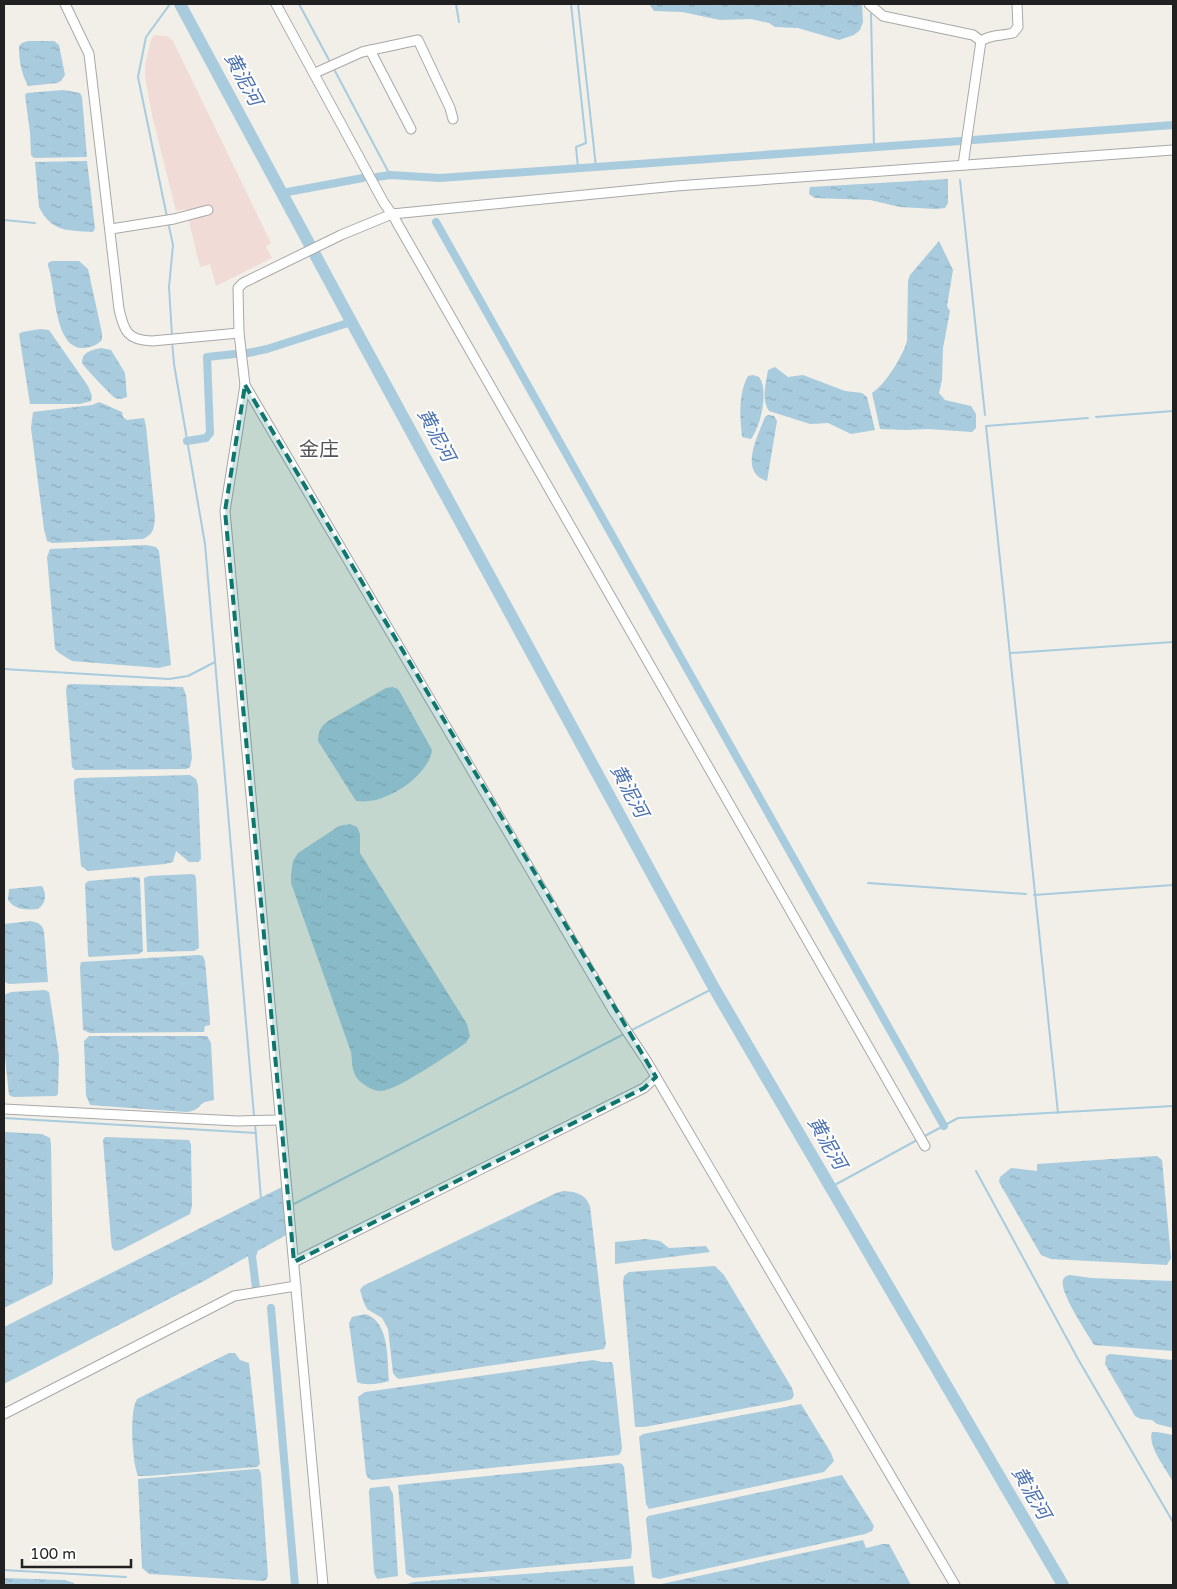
<svg xmlns="http://www.w3.org/2000/svg" width="1177" height="1589" font-family="'Varela Round','Noto Sans SC',sans-serif">
  <defs>
    <pattern id="water-ripples" width="26" height="14" patternUnits="userSpaceOnUse" patternTransform="scale(1.25)"><rect width="26" height="14" fill="#a8cbde"/><path d="M2 4q2-2 4 0t4 0M15 11q2-2 4 0t4 0" fill="none" stroke="#90aebe"/></pattern>
  </defs>
  <rect width="100%" height="100%" fill="#f1efe7"/>
  <polygon fill="#f1dbd7" points="154,35 167,36 173,41 271,243 266,246 272,258 216,286 210,264 200,267 186,209 176,211 152,115 145,77 145,65 151,40"/>
  <g fill="url(#water-ripples)">
    <polygon points="649,4 862,4 863,22 860,30 854,35 839,40 798,28 775,27 769,23 751,19 720,20 682,12 654,11"/>
    <path d="M28,41H54L59,45L65,75L61,81L57,83L28,86C21,73 19,60 19,46L22,43Z"/>
    <polygon points="63,90 80,93 82,97 87,157 34,158 31,155 30,133 25,95 27,93"/>
    <path d="M87,161L95,228L93,232C68,230 52,233 39,207L35,162Z"/>
    <polygon points="948,179 948,203 945,208 936,209 900,207 870,200 815,198 809,194 810,187"/>
    <path d="M939,241L953,270L947,306L950,311L943,348L942,380L939,393L945,400L971,406L976,414V428L972,432L928,429L906,430L880,429L872,393C885,385 903,356 907,341L908,281L910,275Z"/>
    <path d="M52,261H79L88,269L102,333V340C97,345 92,347 85,348C53,351 56,286 48,266V263Z"/>
    <polygon points="40,329 49,330 88,386 92,396 91,401 80,404 30,404 19,334 22,332"/>
    <path d="M101,348L111,350L125,373L127,397C123,398 120,400 115,398C111,395 85,368 82,363C82,352 91,350 101,348Z"/>
    <path d="M775,367L788,377L803,375L845,391L862,393L867,397L875,430L851,434L828,423L810,424L769,411C761,399 766,384 768,370Z"/>
    <path d="M753,375L759,377C769,390 761,426 751,439L742,437C740,417 738,394 748,376Z"/>
    <path d="M99,402L122,412L123,417L127,420L144,418L146,426L155,517C154,528 154,534 143,539L52,543L47,541L44,529L31,428L33,412L92,405Z"/>
    <path d="M768,415L774,416L777,421L767,481C738,472 758,436 765,417Z"/>
    <polygon points="146,545 156,547 159,551 171,665 159,668 72,661 59,653 55,649 47,557 50,549"/>
    <polygon points="71,684 183,687 186,695 192,758 190,767 186,769 75,770 72,767 66,690 67,685"/>
    <path d="M392,687L398,689L401,694L432,750C429,774 391,800 368,801C364,802 360,801 356,801L318,741C318,732 321,726 328,721L386,688Z"/>
    <polygon points="190,775 196,779 198,785 201,859 198,862 189,862 176,851 173,862 165,864 88,871 81,866 74,787 74,780 78,778"/>
    <path d="M350,824L357,827L360,834V853L467,1024L470,1036L466,1043C449,1054 398,1090 381,1091C372,1091 359,1083 355,1075C352,1069 352,1059 351,1052L291,883V874L293,861L298,853L339,826Z"/>
    <polygon points="192,874 195,875 196,879 199,948 194,951 147,952 144,878 149,876"/>
    <polygon points="135,877 140,878 140,880 143,951 139,954 89,957 88,955 85,884 88,881"/>
    <path d="M42,886C47,895 46,903 38,909C26,910 15,910 8,900L9,889Z"/>
    <path d="M31,921C39,923 42,924 44,932L48,982L9,984L5,982L4,977V924Z"/>
    <polygon points="199,955 203,956 205,961 210,1019 210,1025 205,1026 204,1032 90,1033 83,1030 80,967 81,962"/>
    <polygon points="45,990 49,992 50,998 59,1056 58,1094 56,1096 13,1097 9,1095 4,1047 4,995 11,992"/>
    <path d="M89,1036H207L211,1043L214,1100C211,1101 208,1101 205,1102C197,1106 199,1111 186,1112L90,1105L86,1095L84,1041Z"/>
    <polygon points="4,1132 42,1134 50,1138 51,1144 53,1278 52,1284 4,1308"/>
    <polygon points="105,1137 189,1140 191,1144 192,1206 190,1214 121,1250 115,1251 112,1248 111,1240 103,1140"/>
    <polygon points="1157,1156 1162,1160 1171,1258 1167,1265 1051,1259 1041,1255 999,1182 1000,1177 1011,1168 1037,1171 1037,1164"/>
    <polygon points="282,1187 286,1235 202,1282 4,1384 4,1327"/>
    <path d="M564,1191C577,1192 585,1194 590,1206L606,1344L604,1349L399,1379L396,1377L393,1373L388,1329L382,1318L367,1309L364,1303L360,1290L363,1286L556,1193Z"/>
    <polygon points="646,1239 660,1241 669,1248 706,1246 710,1252 615,1264 615,1242"/>
    <polygon points="715,1266 724,1275 792,1388 794,1395 792,1399 785,1401 644,1427 635,1427 623,1283 624,1276 629,1272"/>
    <path d="M1070,1275L1091,1278L1173,1281V1351L1094,1345C1087,1333 1059,1292 1063,1280C1065,1276 1066,1276 1070,1275Z"/>
    <path d="M365,1314C390,1321 387,1360 389,1381C380,1384 364,1386 357,1382L349,1323L352,1317Z"/>
    <path d="M229,1353H235L240,1360L249,1363L260,1464L257,1467L148,1476H138C132,1462 129,1412 137,1399Z"/>
    <polygon points="1110,1354 1173,1360 1173,1428 1157,1424 1152,1420 1141,1419 1135,1416 1105,1364 1106,1356"/>
    <polygon points="593,1360 602,1362 611,1362 613,1364 622,1448 621,1452 619,1455 372,1480 368,1478 366,1474 358,1397 365,1392"/>
    <polygon points="801,1404 831,1453 834,1461 824,1472 649,1509 646,1504 639,1437 643,1434"/>
    <path d="M1152,1432H1157L1173,1435V1482C1167,1470 1147,1446 1152,1432Z"/>
    <polygon points="619,1463 622,1464 624,1467 632,1549 631,1558 628,1559 413,1578 406,1574 398,1485"/>
    <polygon points="255,1469 259,1469 261,1474 268,1576 266,1580 263,1581 149,1574 142,1568 138,1479"/>
    <polygon points="842,1475 874,1526 872,1531 865,1534 659,1579 652,1577 646,1519 648,1516"/>
    <polygon points="389,1486 393,1494 398,1576 377,1579 374,1573 369,1492 370,1488"/>
    <polygon points="863,1540 866,1548 883,1544 889,1544 911,1585 657,1585"/>
    <polygon points="633,1566 635,1585 403,1585 414,1582"/>
    <polygon points="4,1578 65,1580 74,1583 74,1585 4,1585"/>
  </g>
  <g fill="none" stroke-linecap="round" stroke-linejoin="round">
    <g stroke="#a8cbde" stroke-width="2">
      <polyline points="299,4 329,60"/>
      <polyline points="456,4 459,22"/>
      <polyline points="571,4 586,143 576,147 578,168"/>
      <polyline points="578,4 596,167"/>
      <polyline points="871,14 874,147"/>
      <polyline points="335,71 390,175"/>
      <polyline points="960,180 985,415"/>
      <polyline points="167,217 138,77 146,37 170,4"/>
      <polyline points="4,220 35,223"/>
      <polyline points="168,222 173,245 169,287 172,336"/>
      <polyline points="172,341 174,364 205,544 254,1116"/>
      <polyline points="1096,417 1173,411"/>
      <polyline points="1011,653 1173,642"/>
      <polyline points="4,669 169,679 188,676 215,662"/>
      <polyline points="868,883 1026,894"/>
      <polyline points="1034,895 1173,885"/>
      <polyline points="630,1031 714,988"/>
      <polyline points="1058,1113 986,426 1088,418"/>
      <polyline points="4,1118 256,1133"/>
      <polyline points="255,1124 261,1199"/>
      <polyline points="923,1137 958,1118 1173,1106"/>
      <polyline points="976,1171 1078,1359 1173,1522"/>
      <polyline points="831,1187 919,1139"/>
      <polyline points="292,1205 626,1033"/>
      <polyline points="4,1570 126,1577"/>
    </g>
    <g stroke="#a8cbde" stroke-width="8">
      <polyline points="973,140 1173,125"/>
      <polyline points="377,177 390,175 440,178 961,141"/>
      <polyline points="282,193 363,178"/>
      <polyline points="436,222 944,1126"/>
      <polyline points="248,353 267,349 351,322"/>
      <polyline points="187,441 206,438 210,433 207,357 235,354"/>
      <polyline points="255,1246 252,1256 256,1288"/>
      <polyline points="271,1308 295,1585"/>
    </g>
    <polyline stroke="#a8cbde" stroke-width="12" points="180,4 346,312 714,988 1063,1585"/>
    <g stroke="#a8a8a8" stroke-width="11">
      <g id="minor">
        <path d="M65,4L89,54L119,309C124,332 128,340 152,341L239,333L245,385L225,511L323,1585"/>
        <polyline points="276,4 384,203 392,214 925,1146"/>
        <polyline points="869,4 883,16 973,35 981,41"/>
        <polyline points="370,50 411,129"/>
        <polyline points="315,73 362,52 418,40 450,108 453,119"/>
        <path d="M963,165L981,41C991,34 1002,36 1013,33L1018,27L1017,4"/>
        <polyline points="111,229 174,219 208,210"/>
        <polyline points="239,333 238,288 243,283 341,235 392,214 676,186 1173,150"/>
        <polyline points="245,385 614,1012 646,1060 955,1585"/>
        <polyline points="4,1109 237,1121 281,1120"/>
        <polyline points="294,1262 644,1088 656,1077"/>
        <polyline points="4,1414 234,1296 296,1286"/>
      </g>
    </g>
    <use href="#minor" stroke="#fff" stroke-width="9"/>
  </g>
  <path fill="#0f766e" fill-opacity="0.2" stroke="#0f766e" stroke-width="4" stroke-dasharray="10 6" stroke-linejoin="round" d="M245,385L656,1077L644,1088L294,1262L225,511Z"/>
  <g text-anchor="middle" dominant-baseline="central" stroke-width="4" stroke-linejoin="round" paint-order="stroke">
    <g font-size="19" font-style="italic" fill="#4c72b1" stroke="#fff">
      <text transform="translate(243 79) rotate(62)">黄泥河</text>
      <text transform="translate(436 435) rotate(62)">黄泥河</text>
      <text transform="translate(629 791) rotate(62)">黄泥河</text>
      <text transform="translate(827 1143) rotate(60)">黄泥河</text>
      <text transform="translate(1031 1493) rotate(60)">黄泥河</text>
    </g>
    <g font-size="20" fill="#545454" stroke="#fff">
      <text x="319" y="450">金庄</text>
    </g>
  </g>
  <rect width="1177" height="1589" fill="none" stroke="#212121" stroke-width="10"/>
  <path d="M22 1559v8h109v-8" fill="none" stroke="#212121" stroke-width="2.5"/>
  <text x="30" y="1559" font-size="15" fill="#212121" stroke="#ffffff" stroke-width="4" paint-order="stroke">100 m</text>
</svg>
